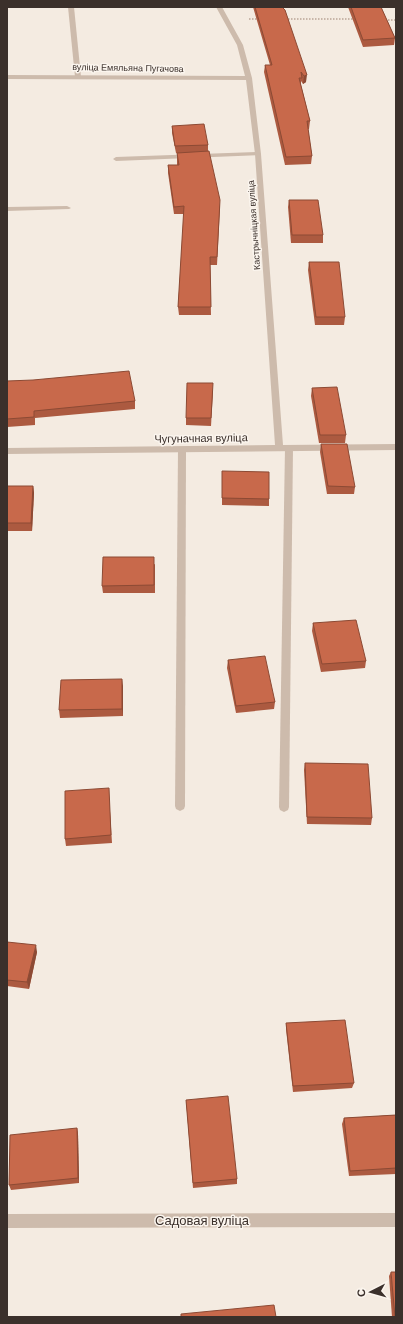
<svg xmlns="http://www.w3.org/2000/svg" width="403" height="1324" font-family="Helvetica,sans-serif">
  <rect width="100%" height="100%" fill="#f4ebe1"/>
  <g fill="none" stroke-linecap="round" stroke-linejoin="round">
    <g stroke="#b9a596" stroke-width="1.5" stroke-dasharray="1.5 1.5" stroke-linecap="butt">
      <polyline points="249,19 260,19"/>
      <polyline points="285,19 356,19"/>
      <polyline points="385,20 396,20"/>
    </g>
    <g fill="#cdbbac" fill-rule="evenodd">
      <polygon points="68,7 74,7 81,77 78,79 75,77"/>
      <polygon points="258,152 261,154 260,155 116,161 113,159 116,157"/>
      <polygon points="289,445 293,448 289,807 288,810 284,812 280,810 279,807 285,448"/>
      <polygon points="182,447 186,450 185,806 184,809 180,811 176,809 175,806 178,450"/>
    </g>
    <g fill="#cdbbac" fill-rule="evenodd">
      <polygon points="216,7 222,7 243,45 252,78 261,154 283,445 396,444 396,450 7,454 7,448 275,445 255,154 246,80 7,79 7,75 245,76 237,45"/>
      <polygon points="67,206 71,208 69,209 7,211 7,207"/>
      <polygon points="396,1213 396,1227 7,1228 7,1214"/>
    </g>
  </g>
  <g fill="#ac5a40">
    <polygon points="253,7 282,7 306,82 303,84 301,81 301,85 310,121 309,129 308,129 312,156 311,164 285,165 264,72 265,65 270,65"/>
    <polygon points="348,7 381,7 395,38 394,45 363,47"/>
    <polygon points="172,126 208,145 208,151 220,207 217,265 210,265 211,315 179,315 178,307 184,214 174,214 168,173 168,165 177,165 177,153 176,153 172,133"/>
    <polygon points="289,200 323,235 323,243 291,243 288,207"/>
    <polygon points="309,262 345,317 344,325 315,325 308,270"/>
    <polygon points="7,381 135,401 135,409 35,418 35,425 7,427"/>
    <polygon points="312,388 346,435 345,443 319,443 311,396"/>
    <polygon points="213,391 211,426 186,425 186,418"/>
    <polygon points="321,444 355,487 354,494 327,494 320,452"/>
    <polygon points="222,471 269,499 269,506 222,505"/>
    <polygon points="7,486 33,486 34,493 32,531 7,531"/>
    <polygon points="155,564 155,593 103,593 102,586"/>
    <polygon points="313,623 366,661 365,668 321,672 312,631"/>
    <polygon points="228,660 275,702 274,709 236,713 227,668"/>
    <polygon points="123,686 123,716 60,718 59,710"/>
    <polygon points="305,763 372,818 371,825 307,824 304,770"/>
    <polygon points="109,795 112,843 66,846 65,839"/>
    <polygon points="7,942 37,952 29,989 7,986"/>
    <polygon points="286,1023 354,1083 352,1088 293,1092 286,1029"/>
    <polygon points="186,1100 237,1179 237,1184 193,1188"/>
    <polygon points="396,1115 396,1174 349,1176 342,1124 344,1118"/>
    <polygon points="77,1128 78,1134 79,1183 11,1190 9,1185"/>
    <polygon points="391,1272 396,1317 392,1317 389,1276"/>
  </g>
  <g fill="#8c4a34">
    <polygon points="307,75 306,82 303,84 304,76"/>
    <polygon points="33,486 34,493 32,531 31,523"/>
    <polygon points="122,679 123,686 123,716 122,709"/>
    <polygon points="36,945 37,952 29,989 27,982"/>
    <polygon points="77,1128 78,1134 79,1183 78,1178"/>
  </g>
  <g fill="#c8694b" stroke="#8c4a34">
    <polygon points="255,7 282,7 285,10 307,75 304,76 301,72 302,78 299,78 310,121 307,121 312,156 286,157 265,65 272,65"/>
    <polygon points="351,7 381,7 395,38 363,40"/>
    <polygon points="204,124 208,145 175,146 172,126"/>
    <polygon points="209,151 220,200 217,257 210,257 211,307 178,307 184,206 174,207 168,165 179,165 177,153"/>
    <polygon points="289,200 318,200 323,235 292,235"/>
    <polygon points="309,262 339,262 345,317 316,317"/>
    <polygon points="129,371 135,401 34,411 34,417 7,419 7,381 33,380"/>
    <polygon points="187,383 213,383 211,418 186,418"/>
    <polygon points="337,387 346,435 320,435 312,388"/>
    <polygon points="321,444 347,444 355,487 328,486"/>
    <polygon points="222,471 269,472 269,499 222,498"/>
    <polygon points="7,486 33,486 31,523 7,523"/>
    <polygon points="103,557 154,557 154,585 102,586"/>
    <polygon points="356,620 366,661 322,664 313,623"/>
    <polygon points="265,656 275,702 236,706 228,660"/>
    <polygon points="122,679 122,709 59,710 61,680"/>
    <polygon points="305,763 368,764 372,818 307,817"/>
    <polygon points="109,788 111,835 65,839 65,791"/>
    <polygon points="7,942 36,945 27,982 7,980"/>
    <polygon points="345,1020 354,1083 293,1086 286,1023"/>
    <polygon points="228,1096 237,1179 193,1183 186,1100"/>
    <polygon points="396,1115 396,1168 350,1171 344,1118"/>
    <polygon points="77,1128 78,1178 9,1185 10,1135"/>
    <polygon points="391,1272 396,1272 396,1317 395,1317"/>
    <polygon points="274,1305 276,1317 181,1317 181,1314"/>
  </g>
  <g text-anchor="middle" dominant-baseline="central" stroke-width="3" stroke-linejoin="round" paint-order="stroke">
    <g font-size="9" fill="#3b302b" stroke="#fbf5ee">
      <text transform="translate(128 68) rotate(1)">вуліца Емяльяна Пугачова</text>
      <text transform="translate(254 225) rotate(-94)">Кастрычніцкая вуліца</text>
    </g>
    <g font-size="11" fill="#3b302b" stroke="#fbf5ee">
      <text transform="translate(201 438) rotate(-1)">Чугуначная вуліца</text>
    </g>
    <g font-size="13" fill="#3b302b" stroke="#fbf5ee">
      <text x="202" y="1220">Садовая вуліца</text>
    </g>
  </g>
  <rect width="403" height="1324" fill="none" stroke="#3b302b" stroke-width="16"/>
  <g transform="translate(371 1292) rotate(264)" stroke="#fbf5ee" stroke-width="3" paint-order="stroke">
  <path d="M0-3L7 15L0 10L-7 15Z" fill="#3b302b"/>
  <text y="-6" font-size="11" font-weight="bold" text-anchor="middle" fill="#3b302b">С</text>
  </g>
</svg>
